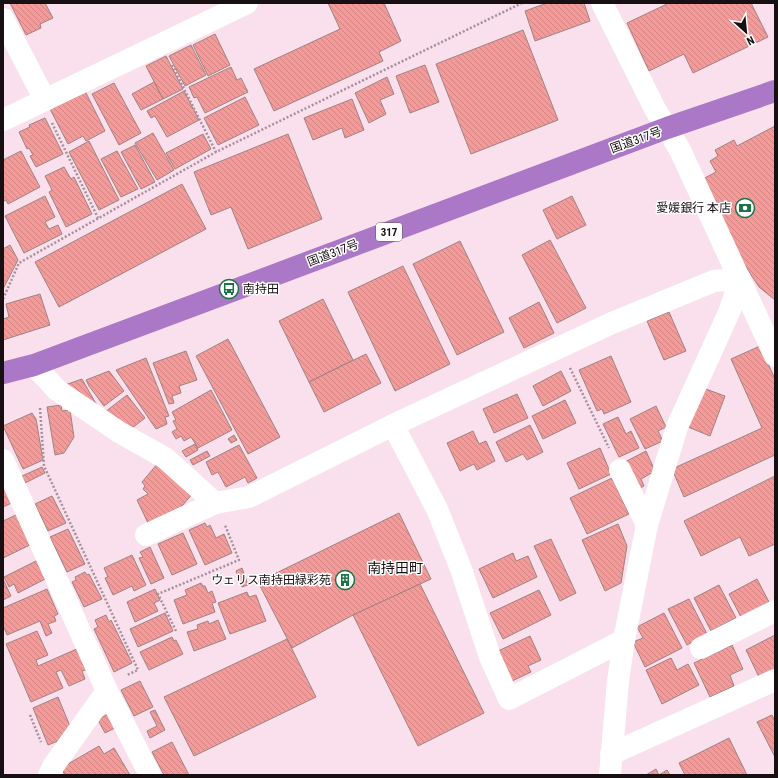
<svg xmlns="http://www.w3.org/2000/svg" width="778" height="778" font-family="'Roboto Condensed','Noto Sans JP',sans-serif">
  <defs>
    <pattern id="building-back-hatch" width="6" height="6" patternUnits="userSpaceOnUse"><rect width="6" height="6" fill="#f49a99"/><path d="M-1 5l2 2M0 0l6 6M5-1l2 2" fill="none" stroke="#d08483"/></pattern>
  </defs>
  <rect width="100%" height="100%" fill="#fadfec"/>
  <g fill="url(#building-back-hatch)" stroke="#9f8382">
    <polygon points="10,3 45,3 53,18 40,24 41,28 26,35"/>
    <polygon points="328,3 384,3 401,41 379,52 383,61 274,111 254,69 340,29"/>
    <polygon points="547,3 584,3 590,21 535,41 525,11"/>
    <polygon points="669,3 751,3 768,37 693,73 684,54 649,71 627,23"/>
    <polygon points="523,30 558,120 471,154 436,64"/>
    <polygon points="215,34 230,65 208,76 193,45"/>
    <polygon points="191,45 206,75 185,86 169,56"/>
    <polygon points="166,56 183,89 163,99 146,66"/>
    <polygon points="425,65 439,102 410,113 396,76"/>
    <polygon points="231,67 237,80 241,78 248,92 205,113 197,97 194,98 189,87"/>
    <polygon points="387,77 394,94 380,100 386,114 369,123 355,93"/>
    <polygon points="154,82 163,99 141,110 132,94"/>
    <polygon points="114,83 141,133 119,145 92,94"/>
    <polygon points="85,91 105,131 86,141 83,136 68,144 50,109"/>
    <polygon points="184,91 199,120 167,137 155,116 151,118 147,111"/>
    <polygon points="245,97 259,125 218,145 204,118"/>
    <polygon points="352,99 364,130 345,138 342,128 313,140 304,118"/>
    <polygon points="45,118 63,154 36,167 30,156 33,155 29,148 27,149 19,132 30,127 29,125"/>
    <polygon points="775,126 775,300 759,287 744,264 701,180 716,172 710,161 718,156 715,150 734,140 737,146"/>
    <polygon points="153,133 174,170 157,180 135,143"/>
    <polygon points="203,134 211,149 175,169 166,153"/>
    <polygon points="288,134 322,219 248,249 231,207 211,215 194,172"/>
    <polygon points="89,141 119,200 99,210 69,152"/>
    <polygon points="135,145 155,182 141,189 121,152"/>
    <polygon points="21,151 40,187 8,204 6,200 4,201 3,199 3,160"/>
    <polygon points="117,151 138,189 121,197 101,159"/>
    <polygon points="64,167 71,179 74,177 92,214 66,227 49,192 52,190 45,176"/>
    <polygon points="182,184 206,229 59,307 35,262"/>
    <polygon points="45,196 55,217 45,222 49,229 58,225 62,234 24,253 5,216"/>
    <polygon points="572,196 586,225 557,239 543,210"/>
    <polygon points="550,240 586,308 557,323 522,255"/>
    <polygon points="460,241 504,332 457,355 413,264"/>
    <polygon points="10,245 18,260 3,289 3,249"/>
    <polygon points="403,266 450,364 395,391 348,292"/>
    <polygon points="40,294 50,325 3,340 3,319 9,317 6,304"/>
    <polygon points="323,299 353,360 309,382 279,321"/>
    <polygon points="539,302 554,333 524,348 509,318"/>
    <polygon points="669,312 686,351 664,360 647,321"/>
    <polygon points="228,339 280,437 248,454 196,356"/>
    <polygon points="760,346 775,379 775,455 684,497 672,469 762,428 731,359"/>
    <polygon points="186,351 197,380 179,386 181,393 172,396 174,403 169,404 153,363"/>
    <polygon points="366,354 381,383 324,412 309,382"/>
    <polygon points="611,356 631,402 604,414 602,409 597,411 579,370"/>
    <polygon points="146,358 169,416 165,417 167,424 156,429 116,370"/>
    <polygon points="109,371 124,391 104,406 89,386 86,380"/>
    <polygon points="561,371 571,391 543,406 533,386"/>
    <polygon points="82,379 99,409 65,385"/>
    <polygon points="703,388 725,396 710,436 688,427"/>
    <polygon points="211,390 232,430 198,448 191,437 184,441 181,436 176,439 172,432 177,429 173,421 176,420 172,412"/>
    <polygon points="517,394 528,418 494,433 483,409"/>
    <polygon points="127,395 145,418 132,428 105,412"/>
    <polygon points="565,400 576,423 543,439 532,416"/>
    <polygon points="61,405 62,411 70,410 74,437 64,453 55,455 47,407"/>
    <polygon points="656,406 666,427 658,431 663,441 645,449 630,419"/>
    <polygon points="32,413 36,419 43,460 23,469 3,426"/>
    <polygon points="618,417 626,434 631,431 639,448 619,457 603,424"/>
    <polygon points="530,425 543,452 527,460 523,454 506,462 496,442"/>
    <polygon points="473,431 479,444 486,441 495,461 477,470 474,464 460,471 447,443"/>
    <polygon points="234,435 237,440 231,443 228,439"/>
    <polygon points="195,444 198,450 186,457 182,451"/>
    <polygon points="239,445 257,478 248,483 245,477 226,487 218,472 212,475 206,462"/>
    <polygon points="600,448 611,474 579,489 567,463"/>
    <polygon points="207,451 210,456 193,465 190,460"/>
    <polygon points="646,451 655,471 641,479 644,486 634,491 621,464"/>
    <polygon points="158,463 193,493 177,512 148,523 137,500 148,494 143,489 145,486 142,482"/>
    <polygon points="42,467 45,473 25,483 22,476"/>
    <polygon points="775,476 775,544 749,556 740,537 701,556 684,521"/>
    <polygon points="612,478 629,514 587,534 570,498"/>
    <polygon points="3,484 16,501 3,507"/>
    <polygon points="52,496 66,523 48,531 35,504"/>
    <polygon points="399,513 431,579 353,615 292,648 258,582"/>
    <polygon points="18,514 32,544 3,558 3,521"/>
    <polygon points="205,523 207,527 210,525 216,538 224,534 232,553 205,565 189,530"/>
    <polygon points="618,524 627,546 621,583 605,591 582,540"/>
    <polygon points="68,529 85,564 67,572 50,537"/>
    <polygon points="183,533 197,564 172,575 158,544"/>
    <polygon points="551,539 576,593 560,601 534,546"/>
    <polygon points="150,547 164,578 151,584 139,558 143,557 140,552"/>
    <polygon points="513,553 516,561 528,556 537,577 493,598 479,569"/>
    <polygon points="132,555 146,585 134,591 132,586 113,595 105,578 108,577 104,568"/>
    <polygon points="40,559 49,577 18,593 14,584 9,587 4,577"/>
    <polygon points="242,568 248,585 242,587 236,571"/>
    <polygon points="85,572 87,575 89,574 102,599 84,607 72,582 76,580 75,577"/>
    <polygon points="3,579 11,596 3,600"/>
    <polygon points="757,579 769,602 741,617 729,594"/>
    <polygon points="201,583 203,586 205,586 208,593 212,591 216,602 212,603 215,612 183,624 174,600 187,595 185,590"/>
    <polygon points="420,584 484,713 418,746 353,615"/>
    <polygon points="719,585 736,618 711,631 694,598"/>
    <polygon points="47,589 58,614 54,616 56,621 48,624 52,633 46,636 40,621 7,635 3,625 3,608"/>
    <polygon points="155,589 160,600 154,603 158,611 135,622 127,602"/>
    <polygon points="539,590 551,615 503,639 490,613"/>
    <polygon points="247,592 249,597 256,595 266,621 230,634 218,603"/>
    <polygon points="689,599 707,634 687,645 668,609"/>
    <polygon points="165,613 173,631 138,647 130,629"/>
    <polygon points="664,613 682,648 645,667 633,642 643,638 637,627"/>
    <polygon points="106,615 109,622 111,620 132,663 114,672 94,629 98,627 95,620"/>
    <polygon points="218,620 226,639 194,651 187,632 198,629 197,625 208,621 209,624"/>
    <polygon points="37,631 48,655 36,660 38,666 79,648 88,669 82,671 85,679 69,686 61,670 56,672 63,688 31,702 6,644"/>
    <polygon points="775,635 775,669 759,677 746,650"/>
    <polygon points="530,636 541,660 528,666 531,672 512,681 498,651"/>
    <polygon points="172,637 174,641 176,640 183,654 149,670 140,652"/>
    <polygon points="287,639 316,697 194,756 164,697"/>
    <polygon points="732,645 743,669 730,675 734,686 710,697 694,663"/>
    <polygon points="671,658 677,670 688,664 699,685 662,704 646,670"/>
    <polygon points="140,681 153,707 134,716 121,690"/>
    <polygon points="58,697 72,731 63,739 48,745 33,708"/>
    <polygon points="155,710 165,730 150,738 147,731 157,726 150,712"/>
    <polygon points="111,712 119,726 105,733 98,720"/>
    <polygon points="772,715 775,721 775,757 757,722"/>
    <polygon points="729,738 747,775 685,775 679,763"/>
    <polygon points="172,742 189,775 164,775 152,752"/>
    <polygon points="99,746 104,754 114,748 130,775 65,775 61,768"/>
    <polygon points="656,769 659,775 667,770 670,775 646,775"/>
  </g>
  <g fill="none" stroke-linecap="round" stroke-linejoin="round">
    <g stroke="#a5919b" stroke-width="2.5" stroke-dasharray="2 2" stroke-linecap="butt">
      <polyline points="172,65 216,152"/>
      <polyline points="52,123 98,218"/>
      <polyline points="3,299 19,263 216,152 522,3"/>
      <polyline points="570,368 609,448"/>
      <polyline points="40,408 44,466 138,670 127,675"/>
      <polyline points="176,631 158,594 239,560 225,525"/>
      <polyline points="30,715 41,742"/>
    </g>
    <g stroke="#fff" stroke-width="22">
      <polyline points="602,3 655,109 680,150 775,356"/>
      <polyline points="3,19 45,100"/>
      <polyline points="3,120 247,3"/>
      <polyline points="34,365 57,390 119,432 165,458 215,503 249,497 393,425 612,323 714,281 740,279"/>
      <polyline points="393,425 437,509 461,569 490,657 509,699 624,640"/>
      <polyline points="3,460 107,691 150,775"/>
      <polyline points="620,470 647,525"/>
      <polyline points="146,535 215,503"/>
      <polyline points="701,648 775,611"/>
      <polyline points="611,754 775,680"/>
      <polyline points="49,775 54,765 107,691"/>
      <polyline points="610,775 618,681 624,640 647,525 677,427 730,310 740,279"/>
    </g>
    <polyline stroke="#ab78c7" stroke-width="22" points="3,373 34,365 667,128 775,91"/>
  </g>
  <defs>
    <g id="bank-ring" transform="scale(1)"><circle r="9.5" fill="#fff" stroke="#1d7345" stroke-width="1.5"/><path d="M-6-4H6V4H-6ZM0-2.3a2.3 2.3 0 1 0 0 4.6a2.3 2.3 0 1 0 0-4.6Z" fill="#1d7345"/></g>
    <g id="bus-ring" transform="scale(1)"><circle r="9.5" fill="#fff" stroke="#1d7345" stroke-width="1.5"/><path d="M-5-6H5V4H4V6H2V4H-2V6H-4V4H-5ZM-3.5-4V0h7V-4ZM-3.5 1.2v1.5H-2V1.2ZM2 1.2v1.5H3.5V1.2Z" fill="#1d7345"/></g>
    <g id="building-ring" transform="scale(1)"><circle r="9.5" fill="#fff" stroke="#1d7345" stroke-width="1.5"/><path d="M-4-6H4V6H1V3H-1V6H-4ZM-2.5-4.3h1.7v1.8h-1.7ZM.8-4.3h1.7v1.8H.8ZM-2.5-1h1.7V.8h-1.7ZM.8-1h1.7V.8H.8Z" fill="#1d7345"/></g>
  </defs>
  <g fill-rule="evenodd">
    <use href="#bank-ring" x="745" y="208"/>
    <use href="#bus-ring" x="229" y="289"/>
    <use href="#building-ring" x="345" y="580"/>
  </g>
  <g text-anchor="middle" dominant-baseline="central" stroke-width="3" stroke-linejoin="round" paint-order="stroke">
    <rect fill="#fff" stroke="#5d575a" stroke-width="1" x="376" y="223" width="26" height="18" rx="3"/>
    <g font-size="11" font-weight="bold" fill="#180f13">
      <text x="389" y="232">317</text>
    </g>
    <g font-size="12" fill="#180f13" stroke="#fff">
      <text transform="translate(636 140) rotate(-20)">国道317号</text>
      <text transform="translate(333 253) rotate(-21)">国道317号</text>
    </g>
    <g font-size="12" fill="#180f13" stroke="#fff" text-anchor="end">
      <text x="731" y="208">愛媛銀行 本店</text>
      <text x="243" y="289" text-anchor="start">南持田</text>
      <text x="331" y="580">ウェリス南持田緑彩苑</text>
    </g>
    <g font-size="14" fill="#180f13" stroke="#fff">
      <text x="395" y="568">南持田町</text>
    </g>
  </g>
  <rect width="778" height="778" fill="none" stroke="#180f13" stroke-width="8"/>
  <g transform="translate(746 32) rotate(153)" stroke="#ffffff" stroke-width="3" paint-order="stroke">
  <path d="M0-3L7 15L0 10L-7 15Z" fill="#180f13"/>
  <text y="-6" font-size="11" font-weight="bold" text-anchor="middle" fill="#180f13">N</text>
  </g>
</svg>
